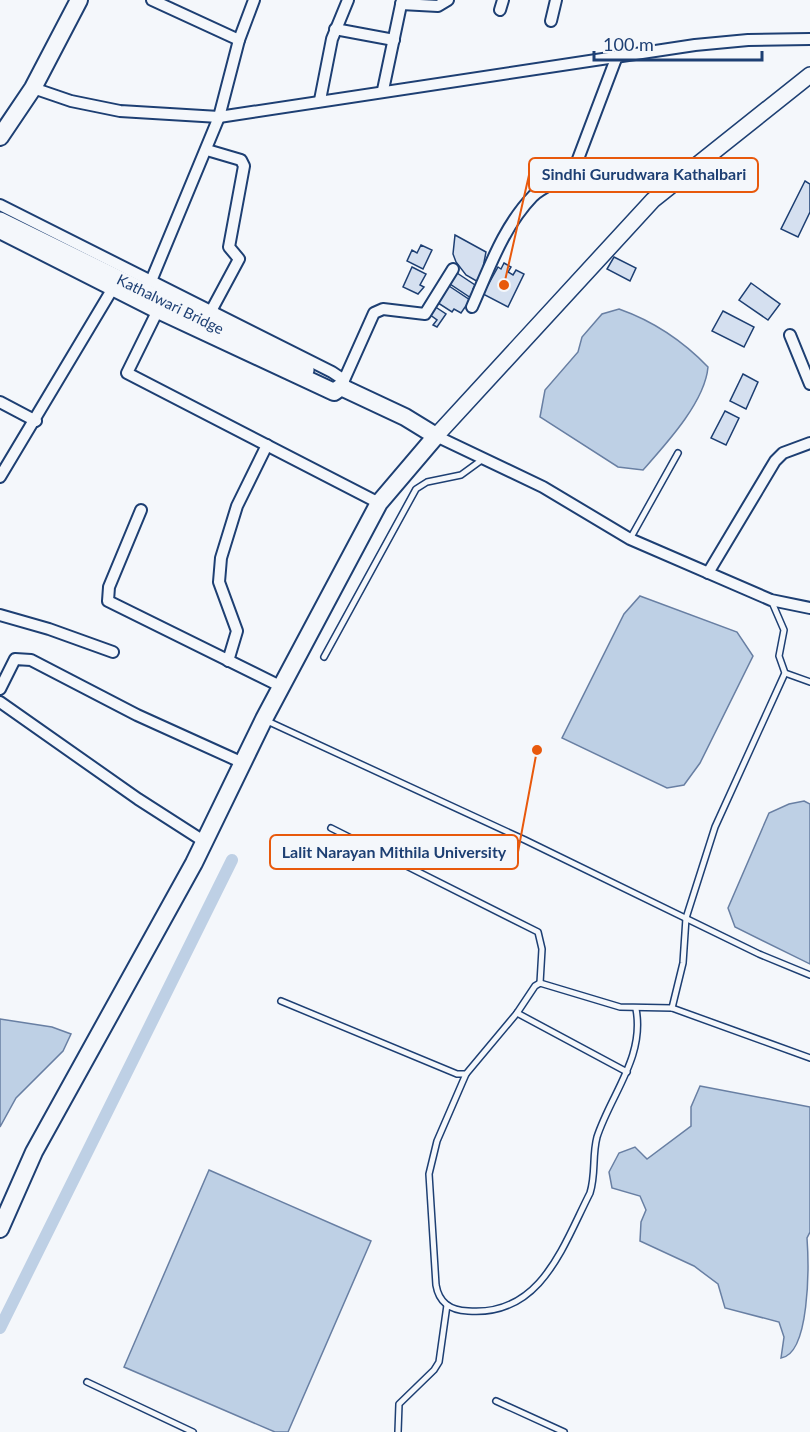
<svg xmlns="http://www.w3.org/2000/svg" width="810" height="1432" font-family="Lato,sans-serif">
  <rect width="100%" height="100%" fill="#f4f7fb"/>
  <g fill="#bed0e5" stroke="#687fa3" stroke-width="1.5">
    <path d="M619,309C653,321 683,341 708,367C705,402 666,444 643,470L618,467L540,417L545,390L578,352L582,337L602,314Z"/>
    <polygon points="640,596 737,632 753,656 700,763 684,785 667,788 562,738 624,614"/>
    <polygon points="804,801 810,804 810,964 735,927 728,908 769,813 789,804"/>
    <polygon points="0,1019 52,1027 71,1034 63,1051 16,1098 0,1127"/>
    <path d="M700,1086L810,1107V1232L807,1238C809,1266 810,1354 781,1358L784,1337L779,1322L725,1308L718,1284L694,1266L640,1241L641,1222L646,1210L640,1196L612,1188L609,1172L619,1153L635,1147L647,1159L691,1126V1107Z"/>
    <polygon points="209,1170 371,1241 288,1432 275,1432 124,1367"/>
  </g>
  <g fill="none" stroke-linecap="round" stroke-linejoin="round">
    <polyline stroke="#bed0e5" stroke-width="12" points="0,1328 232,860"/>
  </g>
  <g fill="#d5e0f0" stroke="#1d3f73" stroke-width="1.5">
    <polygon points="805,181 810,184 810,212 798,237 781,229"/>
    <polygon points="455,235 486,252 480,283 466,275 456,262 453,254"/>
    <polygon points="421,245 432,250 423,269 407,261 412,250 417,253"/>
    <polygon points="614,257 636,268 630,281 607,269"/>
    <polygon points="504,263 511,267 508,272 513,275 516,270 524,274 508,307 483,294 498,267 501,269"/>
    <polygon points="412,267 426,274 420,285 424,287 418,294 403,287"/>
    <polygon points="454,271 475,285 473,289 476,291 471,298 447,282"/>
    <polygon points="751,283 780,304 768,320 739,300"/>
    <polygon points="446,284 470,300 461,313 454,309 452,312 435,301"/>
    <polygon points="434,306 446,314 437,327 433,325 437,320 429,314"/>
    <polygon points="723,311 754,327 744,347 712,331"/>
    <polygon points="743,374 758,382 746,409 730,401"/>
    <polygon points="725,411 739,418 726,445 711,438"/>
  </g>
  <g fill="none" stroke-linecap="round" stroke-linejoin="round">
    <g stroke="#1d3f73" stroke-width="8">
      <g id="service">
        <polyline points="630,539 678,453"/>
        <polyline points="324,657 416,489 427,482 461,475 483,459"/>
        <polyline points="785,673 810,682"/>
        <polyline points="265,720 525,840 759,954 810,975"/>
        <polyline points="331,828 538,932 542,949 540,983"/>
        <polyline points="281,1001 457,1074 466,1074 517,1013 535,986 540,983 620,1007 672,1008 810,1058"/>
        <polyline points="672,1008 683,963 686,918 715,827 785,673 779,656 784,630 771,600"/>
        <polyline points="517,1013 627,1072"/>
        <path d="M466,1074L437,1141L429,1174L436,1285C439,1303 450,1310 468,1311C541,1317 563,1246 590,1193C596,1174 592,1156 597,1137C611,1094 645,1057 636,1009"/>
        <polyline points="87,1382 193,1432"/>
        <polyline points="496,1401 564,1432"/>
        <polyline points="398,1432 399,1404 434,1370 439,1362 447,1305"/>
      </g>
    </g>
    <g stroke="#1d3f73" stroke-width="14">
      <g id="minor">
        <polyline points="152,0 239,40"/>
        <polyline points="401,4 438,6 448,0"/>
        <polyline points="500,10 503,0"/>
        <polyline points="551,21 556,0"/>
        <polyline points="335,29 394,40"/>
        <polyline points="33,88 71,101 120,111 219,117 695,45 748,40 810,39"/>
        <polyline points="383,90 402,0"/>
        <polyline points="320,100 332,39 348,0"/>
        <polyline points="207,150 241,160 244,166 229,247 239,259 210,313"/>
        <polyline points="0,205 332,372 344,380 341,387"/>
        <polyline points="151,281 219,117 239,40 254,0"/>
        <path d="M472,307C489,269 503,227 533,196C546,184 564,181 575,167L617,56"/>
        <polyline points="158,310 127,373 379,503"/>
        <polyline points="790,335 810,384"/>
        <polyline points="344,380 374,313 383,309 425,314 453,269"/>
        <polyline points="0,402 36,421"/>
        <polyline points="436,436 543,487 630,539 771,600 810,608"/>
        <polyline points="0,477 113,288"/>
        <polyline points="141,510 109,587 108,601 282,687"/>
        <polyline points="708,573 775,461 783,453 810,443"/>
        <polyline points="0,615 49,629 113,652"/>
        <polyline points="228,661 237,631 219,582 221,558 237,506 267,445"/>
        <polyline points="0,689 15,659 31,660 137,715 243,763"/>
        <polyline points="0,702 138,799 205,842"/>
      </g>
    </g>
    <g stroke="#1d3f73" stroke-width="18">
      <g id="secondary">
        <path id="s1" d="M0,220L306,370"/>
        <polyline points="436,436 653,200 810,75"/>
      </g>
    </g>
    <g stroke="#1d3f73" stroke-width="20">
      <g id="primary">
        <polyline points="0,137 33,88 79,0"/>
        <polyline points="0,230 158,310 334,392 341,387 405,417 436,436 379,503 264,719 194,863 34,1152 0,1229"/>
      </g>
    </g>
    <use href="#service" stroke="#f4f7fb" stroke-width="5"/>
    <use href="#minor" stroke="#f4f7fb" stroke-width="10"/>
    <use href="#secondary" stroke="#f4f7fb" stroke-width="15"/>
    <use href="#primary" stroke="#f4f7fb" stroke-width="16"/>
  </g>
  <g text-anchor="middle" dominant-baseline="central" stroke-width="4.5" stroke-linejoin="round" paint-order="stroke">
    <g font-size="15" fill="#1d3f73" stroke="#f4f7fb">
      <text stroke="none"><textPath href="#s1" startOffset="190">Kathalwari Bridge</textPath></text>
    </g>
  </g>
  <path fill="none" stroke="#e8590c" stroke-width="2" d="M504 285L529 175M537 750L518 852"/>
  <g fill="#e8590c" stroke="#f4f7fb" stroke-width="2">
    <circle cx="504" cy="285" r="6"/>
    <circle cx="537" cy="750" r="6"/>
  </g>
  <g fill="#f4f7fb" stroke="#e8590c" stroke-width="2">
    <rect x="529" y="158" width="229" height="34" rx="6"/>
    <rect x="270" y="835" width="248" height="34" rx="6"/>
  </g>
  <g font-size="16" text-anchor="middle" font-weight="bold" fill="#1d3f73">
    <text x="644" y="180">Sindhi Gurudwara Kathalbari</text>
    <text x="394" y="858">Lalit Narayan Mithila University</text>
  </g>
  <path d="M594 51v9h168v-9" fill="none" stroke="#1d3f73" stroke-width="3"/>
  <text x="603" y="51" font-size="18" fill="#1d3f73" stroke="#f4f7fb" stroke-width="4.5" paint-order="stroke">100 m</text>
</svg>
